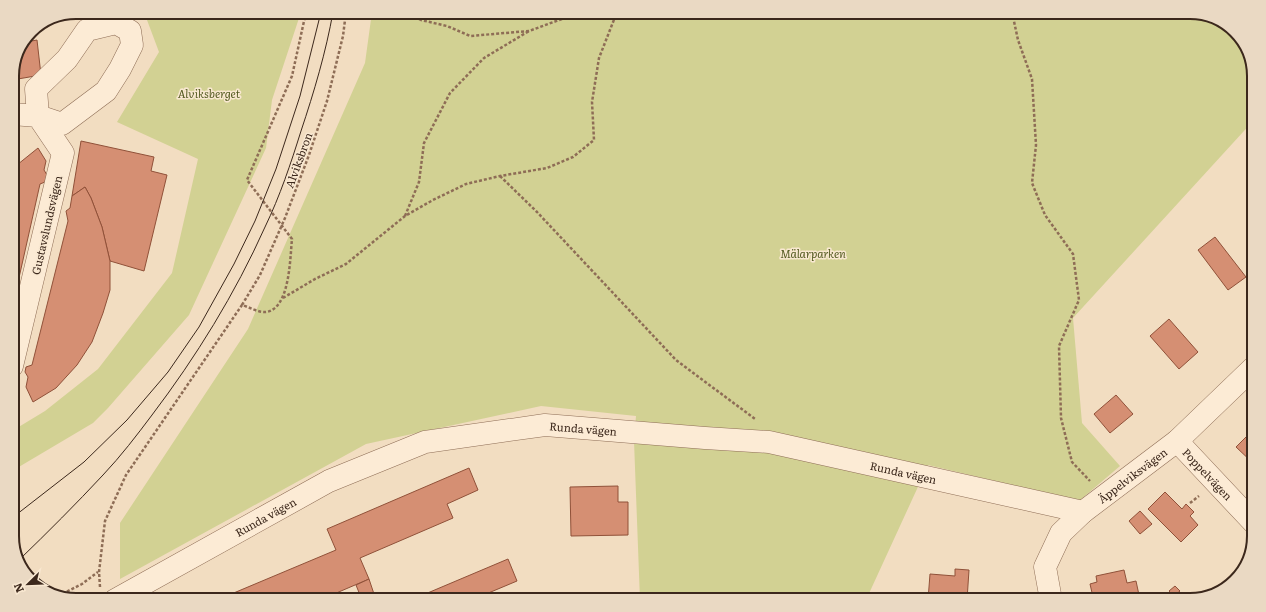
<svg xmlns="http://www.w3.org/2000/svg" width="1266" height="612" font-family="Literata,serif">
  <rect width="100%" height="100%" fill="#f2ddc1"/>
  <g fill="#d2d193">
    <polygon points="76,12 133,12 65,17"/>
    <polygon points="144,12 301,12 272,100 266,148 189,315 108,408 93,423 12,471 12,431 45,411 98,369 172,273 198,159 117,122 159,52"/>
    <polygon points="372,12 1190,12 1218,19 1243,40 1254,72 1254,120 1073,318 1082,423 1120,466 1079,501 928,465 866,600 640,600 634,441 636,416 541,406 366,444 120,579 120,523 248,329 365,63"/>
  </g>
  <g fill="#d58f73" stroke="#905139">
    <polygon points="37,40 41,75 12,80 12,72 26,42"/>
    <polygon points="81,141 154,157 151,171 167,175 144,271 110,261 102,227 91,198 85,187 72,196"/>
    <polygon points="38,148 46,161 44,170 47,175 45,182 40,184 12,309 12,169"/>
    <polygon points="85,187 91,198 102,227 110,261 110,290 103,313 92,342 77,365 56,388 33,402 26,387 28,377 25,372 26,367 32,365 68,221 66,211 70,208 72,196"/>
    <polygon points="1215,237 1246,277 1228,290 1198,250"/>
    <polygon points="1169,319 1198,352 1179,369 1150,336"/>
    <polygon points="1116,395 1133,414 1110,433 1094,414"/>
    <polygon points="1254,429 1254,464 1236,447"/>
    <polygon points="469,468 478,490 447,504 453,518 360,558 369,579 320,600 217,600 336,550 327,529"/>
    <polygon points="618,486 618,502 628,502 628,535 571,536 570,487"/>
    <polygon points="1165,492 1182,509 1186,504 1194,512 1190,516 1198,525 1181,542 1148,509"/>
    <polygon points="1140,511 1152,524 1140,534 1129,521"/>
    <polygon points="508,559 517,581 486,594 488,600 411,600"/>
    <polygon points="955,569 969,570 967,600 928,600 930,574 955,576"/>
    <polygon points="1124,570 1127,583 1136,581 1139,595 1130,597 1131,600 1102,600 1101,595 1093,597 1090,584 1097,582 1096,576"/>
    <polygon points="369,579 376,600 362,600 356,585"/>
    <polygon points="1175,586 1180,591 1174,596 1169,591"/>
  </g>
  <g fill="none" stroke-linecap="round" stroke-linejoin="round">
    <g stroke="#8e6d56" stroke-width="23">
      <g id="minor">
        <polygon points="116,23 130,31 132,45 120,69 106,91 62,124 38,116 36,89 67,59 87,30"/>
        <polyline points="12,114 38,116 63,153 12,366"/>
        <path id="s1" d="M1177,441L1254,523"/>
        <path id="s2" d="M115,600L329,481L425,442L545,425L705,438L769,442L1083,512"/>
        <path id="s3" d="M1051,600L1045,567L1061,533L1083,512L1177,441L1254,367"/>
      </g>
    </g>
    <g stroke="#8e6d56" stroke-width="2.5" stroke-dasharray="3 2" stroke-linecap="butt">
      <polyline points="406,12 421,20 447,26 470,36 529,31 581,12"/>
      <polyline points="1012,12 1018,40 1032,79 1036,145 1032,183 1045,215 1073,254 1079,300 1059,346 1061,418 1072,462 1090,481"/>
      <polyline points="500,176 537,212 676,360 755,419"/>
      <polyline points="405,216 419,182 424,143 450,93 484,58 529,31"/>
      <polyline points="283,298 315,279 346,264 405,216 433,200 466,184 500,176 547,168 573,157 594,140 592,102 599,58 617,12"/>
      <polyline points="1190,503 1199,496"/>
      <path d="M100,587L99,572L105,521L126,475L242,305C249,307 259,313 266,312C290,309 290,258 292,239L247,180L292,76L306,12"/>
      <polyline points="58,596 82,584 98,572"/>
    </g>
    <use href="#minor" stroke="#fcebd5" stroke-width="22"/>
    <g stroke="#3c281c" stroke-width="1">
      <polyline points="12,518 84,462 127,420 168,372 199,327 234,264 255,221 276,169 300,96 321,12"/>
      <path d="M19,560C48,532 76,504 103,475C121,456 137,435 152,415C196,357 235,294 265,227C280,196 291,163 301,131C314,92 326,52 333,12"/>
    </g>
    <polyline stroke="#8e6d56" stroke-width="2.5" stroke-dasharray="3 2" stroke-linecap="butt" points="242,305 260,275 285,218 309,155 327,101 343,36 346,12"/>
  </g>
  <g text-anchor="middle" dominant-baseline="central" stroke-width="3" stroke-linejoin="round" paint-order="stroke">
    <g font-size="11" font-style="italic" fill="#545b21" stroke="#f9e8d1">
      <text x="209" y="93">Alviksberget</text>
      <text x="813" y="253">Mälarparken</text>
    </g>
    <g font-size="11" fill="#3c281c" stroke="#f9e8d1">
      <text transform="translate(298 160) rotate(-70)">Alviksbron</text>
      <text transform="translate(46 225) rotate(-77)">Gustavslundsvägen</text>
      <text stroke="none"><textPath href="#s2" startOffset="508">Runda vägen</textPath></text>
      <text stroke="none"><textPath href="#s2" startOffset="832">Runda vägen</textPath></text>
      <text stroke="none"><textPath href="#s1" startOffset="45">Poppelvägen</textPath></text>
      <text stroke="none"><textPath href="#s3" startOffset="163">Äppelviksvägen</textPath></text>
      <text stroke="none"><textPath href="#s2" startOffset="172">Runda vägen</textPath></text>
    </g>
  </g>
  <path d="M0 0H1266V612H0ZM76 19H1190A57 57 0 0 1 1247 76V536A57 57 0 0 1 1190 593H76A57 57 0 0 1 19 536V76A57 57 0 0 1 76 19Z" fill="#ead9c3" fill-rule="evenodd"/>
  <path fill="none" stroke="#3c281c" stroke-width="2" d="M76 19H1190A57 57 0 0 1 1247 76V536A57 57 0 0 1 1190 593H76A57 57 0 0 1 19 536V76A57 57 0 0 1 76 19Z"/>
  <g transform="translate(28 584) rotate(247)" stroke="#f9e8d1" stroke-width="3" paint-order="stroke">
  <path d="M0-3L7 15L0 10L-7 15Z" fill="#3c281c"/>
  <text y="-6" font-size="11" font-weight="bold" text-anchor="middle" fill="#3c281c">N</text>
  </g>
</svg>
